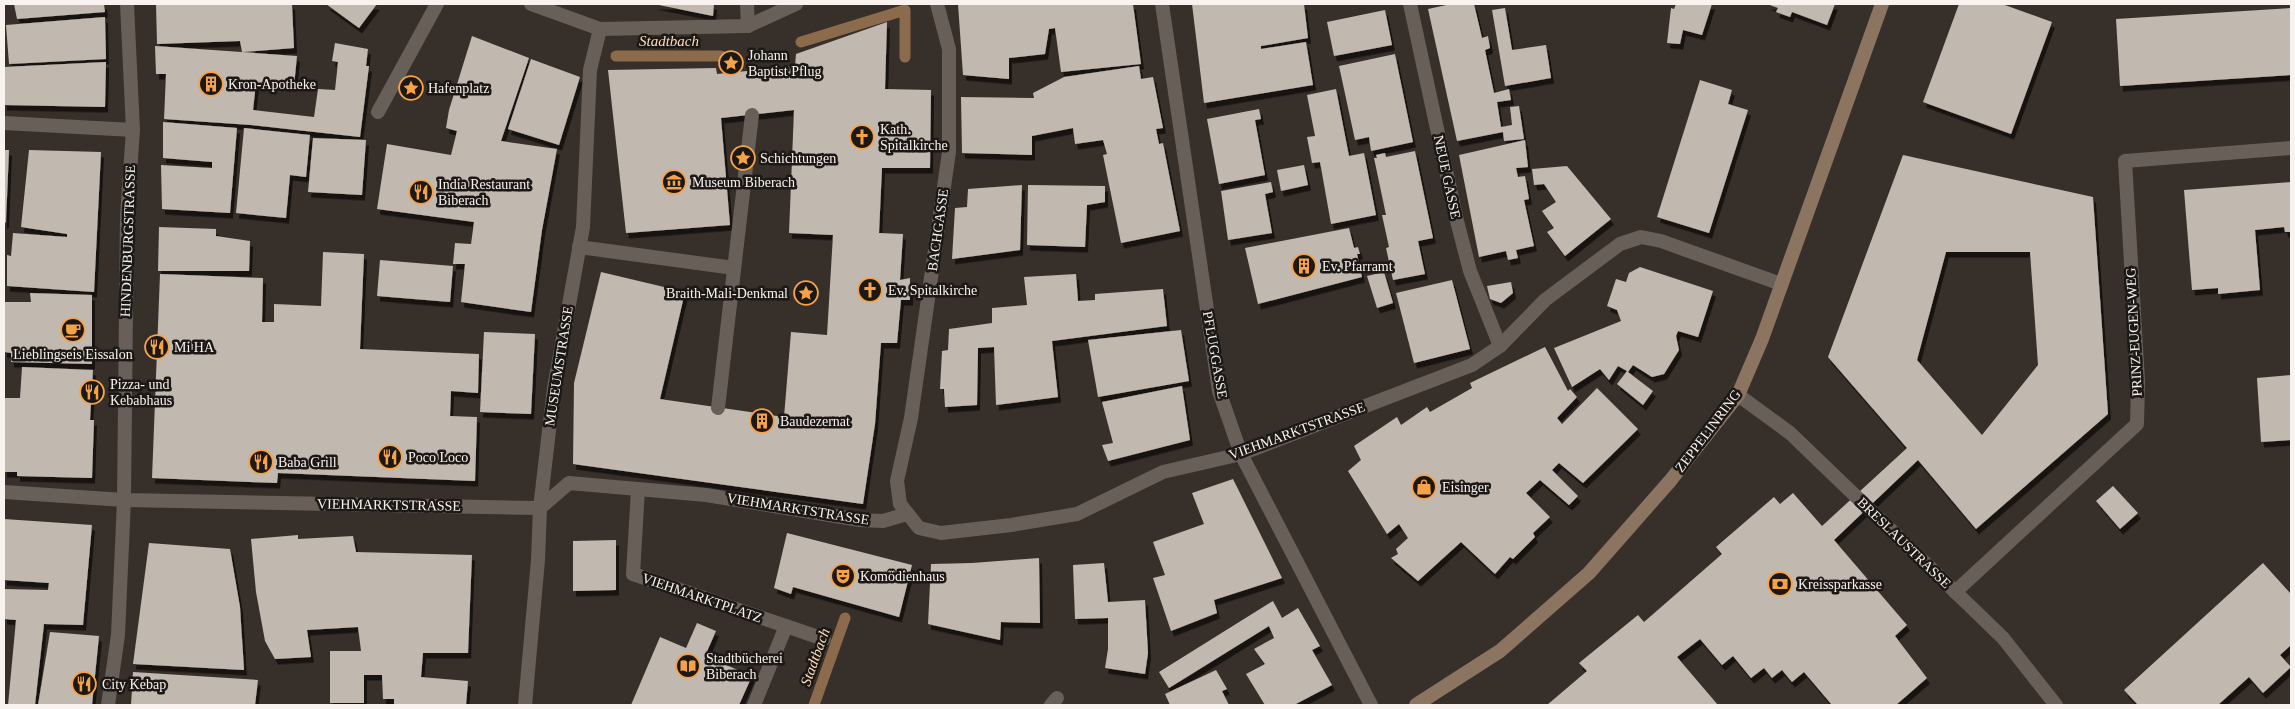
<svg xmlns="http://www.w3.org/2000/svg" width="2295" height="709" font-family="'Times New Roman',serif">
  <defs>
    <filter id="shadow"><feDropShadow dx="3" dy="5.5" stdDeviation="0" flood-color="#0009"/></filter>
  </defs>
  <rect width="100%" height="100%" fill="#372f29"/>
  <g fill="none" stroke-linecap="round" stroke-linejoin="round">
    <g stroke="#8c6b4c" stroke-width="11">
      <polyline points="801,42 905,10 905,57"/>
      <polyline points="616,56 721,56"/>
      <polyline points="814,705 845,618"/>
    </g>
  </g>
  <g fill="#c1b8b0" fill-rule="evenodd" filter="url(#shadow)">
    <polygon points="14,4 104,4 105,12 17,19"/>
    <polygon points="156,4 292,4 294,48 242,52 240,41 157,44"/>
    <polygon points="326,4 377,4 359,28"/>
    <polygon points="654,4 714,4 713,16"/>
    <polygon points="958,4 1133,4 1141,64 1061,72 1055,28 1049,29 1045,54 1009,58 1009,79 963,75"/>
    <polygon points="1192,4 1304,4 1308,38 1261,46 1261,49 1306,42 1313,85 1204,103"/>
    <polygon points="1451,4 1474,4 1482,38 1488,36 1490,48 1485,50 1494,93 1509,89 1511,100 1497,102 1501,127 1512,125 1510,107 1519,106 1524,139 1504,141 1503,132 1457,141 1428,9"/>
    <polygon points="1676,4 1712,4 1702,35 1683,30 1680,44 1667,43 1671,8 1674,9"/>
    <polygon points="1767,4 1835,4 1827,25 1792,12 1790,17 1776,12 1778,8"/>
    <polygon points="1959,4 2002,4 2052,22 2011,134 1923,102"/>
    <polygon points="1505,8 1512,50 1546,45 1551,78 1505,86 1492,10"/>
    <polygon points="2291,8 2291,75 2120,86 2116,19"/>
    <polygon points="1385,10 1392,45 1334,56 1327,22"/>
    <polygon points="105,17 106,59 9,64 6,25"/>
    <polygon points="887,22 885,89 931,90 930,168 882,168 879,233 903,234 900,280 910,278 910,300 901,300 897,343 881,343 875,424 863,504 573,464 574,383 601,272 685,292 660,399 784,417 791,332 827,335 833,235 789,233 794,110 721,118 730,225 626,233 608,70 716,68 717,74 795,66 796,54"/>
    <polygon points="472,36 529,58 501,141 557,149 542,230 531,312 461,302 465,264 453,264 455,243 471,244 474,222 377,209 387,144 451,155 457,131 446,128 449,110"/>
    <polygon points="335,43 368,49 366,66 369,66 360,137 251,125 164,119 166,74 156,74 155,46 297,56 294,86 256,83 253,110 314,117 318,89 335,90 338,62 332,61"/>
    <polygon points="1395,54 1413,142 1371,151 1369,137 1355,140 1339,66"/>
    <polygon points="531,59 580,77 559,145 508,129"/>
    <polygon points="106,62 105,107 4,105 4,67"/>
    <polygon points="1139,66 1141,79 1153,77 1163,128 1156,129 1159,144 1163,143 1180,231 1121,243 1103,155 1107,154 1103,140 1075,144 1073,128 1032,136 1032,155 962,153 961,97 1034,98 1033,93 1064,77"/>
    <polygon points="1700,80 1732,90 1728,104 1748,110 1709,233 1657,217"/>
    <polygon points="1336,89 1349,156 1364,153 1376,215 1331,224 1320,162 1312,163 1307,137 1315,136 1307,95"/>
    <polygon points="1259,109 1261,119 1255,120 1265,175 1219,184 1207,119"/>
    <polygon points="163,122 237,128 230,213 162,209 161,165 212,168 212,162 163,158"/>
    <polygon points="244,128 310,135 306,177 290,175 286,218 236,213"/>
    <polygon points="313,138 366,140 362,195 308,192"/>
    <polygon points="1525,140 1528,167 1516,168 1518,177 1525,176 1529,199 1524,200 1534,246 1516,250 1518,258 1508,260 1506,251 1479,257 1459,155"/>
    <polygon points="4,150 9,150 6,222 4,224"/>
    <polygon points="29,150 101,152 94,292 7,286 7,255 11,256 13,233 67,237 67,234 21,227"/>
    <polygon points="1415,151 1433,238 1418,241 1425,274 1393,280 1386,248 1389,247 1382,215 1386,215 1374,158 1377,158 1376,155 1385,153 1386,157"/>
    <path d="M1903,155L2093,197L2108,414L1976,529L1918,460L1834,540L1907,625L1895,636L1927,678L1896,705H1832L1804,672L1792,682L1782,670L1772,678L1764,668L1751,678L1733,656L1722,665L1700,639L1677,657L1718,705H1547L1587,671L1579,663L1638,615L1644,622L1722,554L1716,547L1774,497L1780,504L1793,493L1822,526L1907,448L1828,357ZM1946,252H2030L2038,365L1982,435L1917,360Z"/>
    <polygon points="1304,165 1308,185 1281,191 1277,170"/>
    <polygon points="1567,166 1611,219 1565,256 1547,232 1554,228 1542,211 1556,202 1544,184 1534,185 1532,169"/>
    <polygon points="1271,182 1273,192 1265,194 1272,233 1228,240 1221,191"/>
    <polygon points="2291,182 2291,232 2285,232 2284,227 2255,230 2260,290 2218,294 2218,288 2192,290 2184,190"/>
    <polygon points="1022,185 1020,250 952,259 955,208 967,207 968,189"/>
    <polygon points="1028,185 1105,186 1105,202 1087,205 1085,247 1027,245"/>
    <polygon points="159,227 216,229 216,236 250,241 249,271 158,271"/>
    <polygon points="1349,228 1354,248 1358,247 1360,254 1357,254 1362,277 1258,304 1245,248"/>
    <polygon points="323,252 364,254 360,349 479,354 478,393 451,391 450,416 477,417 475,481 278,473 277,483 152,478 160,274 263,278 262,322 274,322 274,304 321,306"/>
    <polygon points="380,260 453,266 450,302 377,296"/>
    <polygon points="1640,267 1713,291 1698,337 1678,331 1676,336 1679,350 1664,374 1652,377 1633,365 1628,372 1653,391 1643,405 1617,384 1627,371 1618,366 1609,380 1600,369 1572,387 1554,348 1621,321 1617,310 1607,306 1616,279 1626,282 1629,273"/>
    <polygon points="1384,272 1393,303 1377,308 1367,276"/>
    <polygon points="1076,274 1078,301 1095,300 1095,294 1163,289 1167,326 1052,341 1058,397 996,405 994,347 978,348 977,405 945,407 944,389 940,389 942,351 948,350 949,329 992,323 992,308 1027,305 1024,277"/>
    <polygon points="1452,280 1470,349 1414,363 1396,293"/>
    <polygon points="1511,282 1513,293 1501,303 1490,299 1487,286"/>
    <polygon points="30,293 92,295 92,364 11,362 11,353 4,352 4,302 31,302"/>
    <polygon points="1181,330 1189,381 1098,397 1088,340"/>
    <polygon points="484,332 535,334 531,414 480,412"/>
    <polygon points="1545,347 1568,391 1570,389 1577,397 1557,418 1562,424 1597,388 1638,429 1583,483 1559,463 1552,470 1578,496 1569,505 1540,480 1526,493 1550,517 1533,533 1535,537 1513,559 1510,557 1495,574 1461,542 1418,581 1391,558 1398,554 1396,549 1408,538 1399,524 1387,534 1348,471 1361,460 1354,446 1397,417 1401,425 1427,407 1430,412 1472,388 1470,383"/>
    <polygon points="22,367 93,370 90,420 94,420 92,478 17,476 17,472 4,472 4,398 20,398"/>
    <polygon points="2291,375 2291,440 2261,442 2257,378"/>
    <polygon points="1182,386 1190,440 1108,461 1102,445 1113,443 1102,402"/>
    <polygon points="1233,479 1282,578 1214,600 1217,613 1171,631 1153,578 1165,575 1153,542 1204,524 1192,493"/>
    <polygon points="2113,486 2138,513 2120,529 2096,501"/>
    <polygon points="4,519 92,525 83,625 44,624 35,705 8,705 16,620 4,619 4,589 48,590 49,583 4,580"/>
    <polygon points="787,533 912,565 899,617 793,587 791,594 774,588"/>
    <polygon points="298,535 298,539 353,536 356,552 472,555 468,653 423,653 421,677 468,681 466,705 394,705 394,699 383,699 382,675 364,675 364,703 330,703 330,651 361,651 358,627 307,630 311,657 275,659 265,641 256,592 251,539"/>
    <polygon points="616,540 616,590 573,591 573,541"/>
    <polygon points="149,543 230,549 240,607 244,670 133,664"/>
    <polygon points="1039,558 1040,623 1001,622 1000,640 928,624 931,564 972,563"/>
    <polygon points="1104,563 1108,602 1145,600 1148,653 1145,674 1105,668 1108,649 1108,618 1075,619 1073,565"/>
    <polygon points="2263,563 2291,594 2291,645 2280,655 2291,667 2263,693 2249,677 2218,705 2138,705 2124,690"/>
    <polygon points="1273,601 1282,618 1298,608 1320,646 1312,650 1332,685 1294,705 1265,705 1246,674 1265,664 1254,649 1274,638 1269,626 1169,688 1159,672"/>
    <polygon points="697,623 716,631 705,656 752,676 739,705 631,705 660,637 686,648"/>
    <polygon points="50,632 99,636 92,705 38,705"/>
    <polygon points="1216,670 1227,689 1222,691 1229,705 1170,705 1165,694"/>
    <polygon points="133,672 258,680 255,705 131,705"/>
  </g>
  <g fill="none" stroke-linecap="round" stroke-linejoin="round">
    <g stroke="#675f58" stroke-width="14">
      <polyline points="1955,592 2137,424 2138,381 2125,161 2291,148"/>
      <polyline points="1051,705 1057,698"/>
    </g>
    <g stroke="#675f58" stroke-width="14">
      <polyline points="4,123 133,130"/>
      <polyline points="579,247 734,268"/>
      <polyline points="718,408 752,115"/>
      <polyline points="638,489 633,574 824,639"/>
      <polyline points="124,500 127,216 133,130 127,4"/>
      <polyline points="540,508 569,483 706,495 860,520 883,521 907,514"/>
      <polyline points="754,705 786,626"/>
    </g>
    <g stroke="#675f58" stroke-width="14">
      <polyline points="531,4 600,29 748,26 796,4"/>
      <polyline points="747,4 748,26"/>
      <polyline points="937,4 949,49 949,152 911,418 897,481 900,504 919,528 941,533 1011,525 1077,514 1163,472 1241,454 1472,365 1500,346 1545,300 1620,244 1641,237 1661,241 1781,284"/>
      <polyline points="1162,4 1219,391 1241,454 1371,705"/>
      <polyline points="1410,4 1457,221 1470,271 1500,346"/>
      <polyline points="378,112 437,4"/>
      <polyline points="1738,395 1790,433 1971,607 2003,638 2056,705"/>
      <polyline points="4,492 124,500 540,508"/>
      <polyline points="108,705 118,635 124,500"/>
      <polyline points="525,705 538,560 540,508 554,388 583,227 590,70 600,29"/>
    </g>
    <polyline stroke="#8c7560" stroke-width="14" points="1416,705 1500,651 1589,573 1670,481 1738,395 1762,339 1882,4"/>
  </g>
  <defs>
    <g id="sight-ring" transform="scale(1.25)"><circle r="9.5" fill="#1b1815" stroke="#f7a248" stroke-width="1.5"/><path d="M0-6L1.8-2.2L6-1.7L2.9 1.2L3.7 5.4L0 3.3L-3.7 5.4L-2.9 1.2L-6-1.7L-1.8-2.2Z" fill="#f7a248"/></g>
    <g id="building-ring" transform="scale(1.25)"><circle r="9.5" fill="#1b1815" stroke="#f7a248" stroke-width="1.5"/><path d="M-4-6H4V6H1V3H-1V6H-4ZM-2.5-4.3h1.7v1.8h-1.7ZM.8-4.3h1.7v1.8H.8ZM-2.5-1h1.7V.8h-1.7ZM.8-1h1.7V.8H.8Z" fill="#f7a248"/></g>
    <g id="church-ring" transform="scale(1.25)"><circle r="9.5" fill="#1b1815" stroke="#f7a248" stroke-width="1.5"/><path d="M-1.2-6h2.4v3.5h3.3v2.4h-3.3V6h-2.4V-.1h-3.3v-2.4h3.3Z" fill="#f7a248"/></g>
    <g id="museum-ring" transform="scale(1.25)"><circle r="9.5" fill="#1b1815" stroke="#f7a248" stroke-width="1.5"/><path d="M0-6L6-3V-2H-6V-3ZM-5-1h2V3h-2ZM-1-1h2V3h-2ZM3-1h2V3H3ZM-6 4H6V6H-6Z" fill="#f7a248"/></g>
    <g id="restaurant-ring" transform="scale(1.25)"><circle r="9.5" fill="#1b1815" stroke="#f7a248" stroke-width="1.5"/><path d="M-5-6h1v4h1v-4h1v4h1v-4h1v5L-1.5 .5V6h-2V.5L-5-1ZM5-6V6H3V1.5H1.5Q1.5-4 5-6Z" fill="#f7a248"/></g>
    <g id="cafe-ring" transform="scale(1.25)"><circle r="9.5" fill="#1b1815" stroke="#f7a248" stroke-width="1.5"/><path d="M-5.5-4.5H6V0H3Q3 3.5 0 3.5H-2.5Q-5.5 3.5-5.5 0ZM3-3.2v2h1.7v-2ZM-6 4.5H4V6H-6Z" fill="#f7a248"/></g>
    <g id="shop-ring" transform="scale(1.25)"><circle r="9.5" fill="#1b1815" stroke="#f7a248" stroke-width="1.5"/><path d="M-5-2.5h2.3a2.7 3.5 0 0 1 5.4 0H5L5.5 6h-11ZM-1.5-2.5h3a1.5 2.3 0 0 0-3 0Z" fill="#f7a248"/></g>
    <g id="theatre-ring" transform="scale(1.25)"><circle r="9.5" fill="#1b1815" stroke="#f7a248" stroke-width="1.5"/><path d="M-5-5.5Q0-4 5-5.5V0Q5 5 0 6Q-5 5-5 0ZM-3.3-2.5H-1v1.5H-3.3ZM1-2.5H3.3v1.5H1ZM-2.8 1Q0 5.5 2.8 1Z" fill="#f7a248"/></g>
    <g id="bank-ring" transform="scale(1.25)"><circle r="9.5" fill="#1b1815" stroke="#f7a248" stroke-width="1.5"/><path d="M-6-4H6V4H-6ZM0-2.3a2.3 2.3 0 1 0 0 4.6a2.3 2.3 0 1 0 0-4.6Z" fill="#f7a248"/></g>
    <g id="library-ring" transform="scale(1.25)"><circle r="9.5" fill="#1b1815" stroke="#f7a248" stroke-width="1.5"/><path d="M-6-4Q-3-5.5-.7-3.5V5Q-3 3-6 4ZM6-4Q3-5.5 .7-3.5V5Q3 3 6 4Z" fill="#f7a248"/></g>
  </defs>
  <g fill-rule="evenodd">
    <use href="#sight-ring" x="731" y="63"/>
    <use href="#building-ring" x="211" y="84"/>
    <use href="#sight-ring" x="411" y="88"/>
    <use href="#church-ring" x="862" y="137"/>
    <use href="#sight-ring" x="743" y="158"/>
    <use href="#museum-ring" x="674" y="182"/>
    <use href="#restaurant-ring" x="421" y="192"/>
    <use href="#building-ring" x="1304" y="266"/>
    <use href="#church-ring" x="870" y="290"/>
    <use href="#sight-ring" x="806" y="293"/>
    <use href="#cafe-ring" x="73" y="330"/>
    <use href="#restaurant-ring" x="157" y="347"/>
    <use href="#restaurant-ring" x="92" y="392"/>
    <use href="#building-ring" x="762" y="421"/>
    <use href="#restaurant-ring" x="390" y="457"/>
    <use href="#restaurant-ring" x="261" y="462"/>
    <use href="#shop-ring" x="1424" y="487"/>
    <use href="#theatre-ring" x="843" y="576"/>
    <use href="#bank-ring" x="1780" y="584"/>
    <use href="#library-ring" x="688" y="666"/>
    <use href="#restaurant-ring" x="84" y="684"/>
  </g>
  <g text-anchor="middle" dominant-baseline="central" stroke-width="5" stroke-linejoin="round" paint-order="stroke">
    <g font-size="14" fill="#f8f3ef" stroke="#1b1815" text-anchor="start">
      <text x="748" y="55">Johann<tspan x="748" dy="16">Baptist Pflug</tspan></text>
      <text x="228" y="84">Kron-Apotheke</text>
      <text x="428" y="88">Hafenplatz</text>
      <text x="880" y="129">Kath.<tspan x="880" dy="16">Spitalkirche</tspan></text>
      <text x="760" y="158">Schichtungen</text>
      <text x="692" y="182">Museum Biberach</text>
      <text x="438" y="184">India Restaurant<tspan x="438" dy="16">Biberach</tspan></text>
      <text x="1322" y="266">Ev. Pfarramt</text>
      <text x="888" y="290">Ev. Spitalkirche</text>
      <text x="788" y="293" text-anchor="end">Braith-Mali-Denkmal</text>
      <text x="174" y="347">Mi HA</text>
      <text x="73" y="354" text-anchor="middle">Lieblingseis Eissalon</text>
      <text x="110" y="384">Pizza- und<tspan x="110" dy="16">Kebabhaus</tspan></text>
      <text x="780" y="421">Baudezernat</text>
      <text x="408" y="457">Poco Loco</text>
      <text x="278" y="462">Baba Grill</text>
      <text x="1442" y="487">Eisinger</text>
      <text x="860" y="576">Komödienhaus</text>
      <text x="1798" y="584">Kreissparkasse</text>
      <text x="706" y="658">Stadtbücherei<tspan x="706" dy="16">Biberach</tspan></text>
      <text x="102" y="684">City Kebap</text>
    </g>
    <g font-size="14" fill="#f8f3ef" stroke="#1b1815">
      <text transform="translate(1447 177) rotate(78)">NEUE GASSE</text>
      <text transform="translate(938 230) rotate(-82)">BACHGASSE</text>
      <text transform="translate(128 241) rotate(-88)">HINDENBURGSTRASSE</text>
      <text transform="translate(2134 332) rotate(-93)">PRINZ-EUGEN-WEG</text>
      <text transform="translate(1215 355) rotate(80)">PFLUGGASSE</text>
      <text transform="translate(559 366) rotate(-81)">MUSEUMSTRASSE</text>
      <text transform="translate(1297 431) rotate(-20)">VIEHMARKTSTRASSE</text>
      <text transform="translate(1708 431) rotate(-53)">ZEPPELINRING</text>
      <text transform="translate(389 505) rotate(1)">VIEHMARKTSTRASSE</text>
      <text transform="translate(798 509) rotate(9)">VIEHMARKTSTRASSE</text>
      <text transform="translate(1904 543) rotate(44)">BRESLAUSTRASSE</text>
      <text transform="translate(702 598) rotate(19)">VIEHMARKTPLATZ</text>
    </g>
    <g font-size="15" font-style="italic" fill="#fedcbe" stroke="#1b1815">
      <text x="669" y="41">Stadtbach</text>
      <text transform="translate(815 657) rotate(-70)">Stadtbach</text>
    </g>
  </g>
  <rect width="2295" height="709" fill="none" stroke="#f8f3ef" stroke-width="10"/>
</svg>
